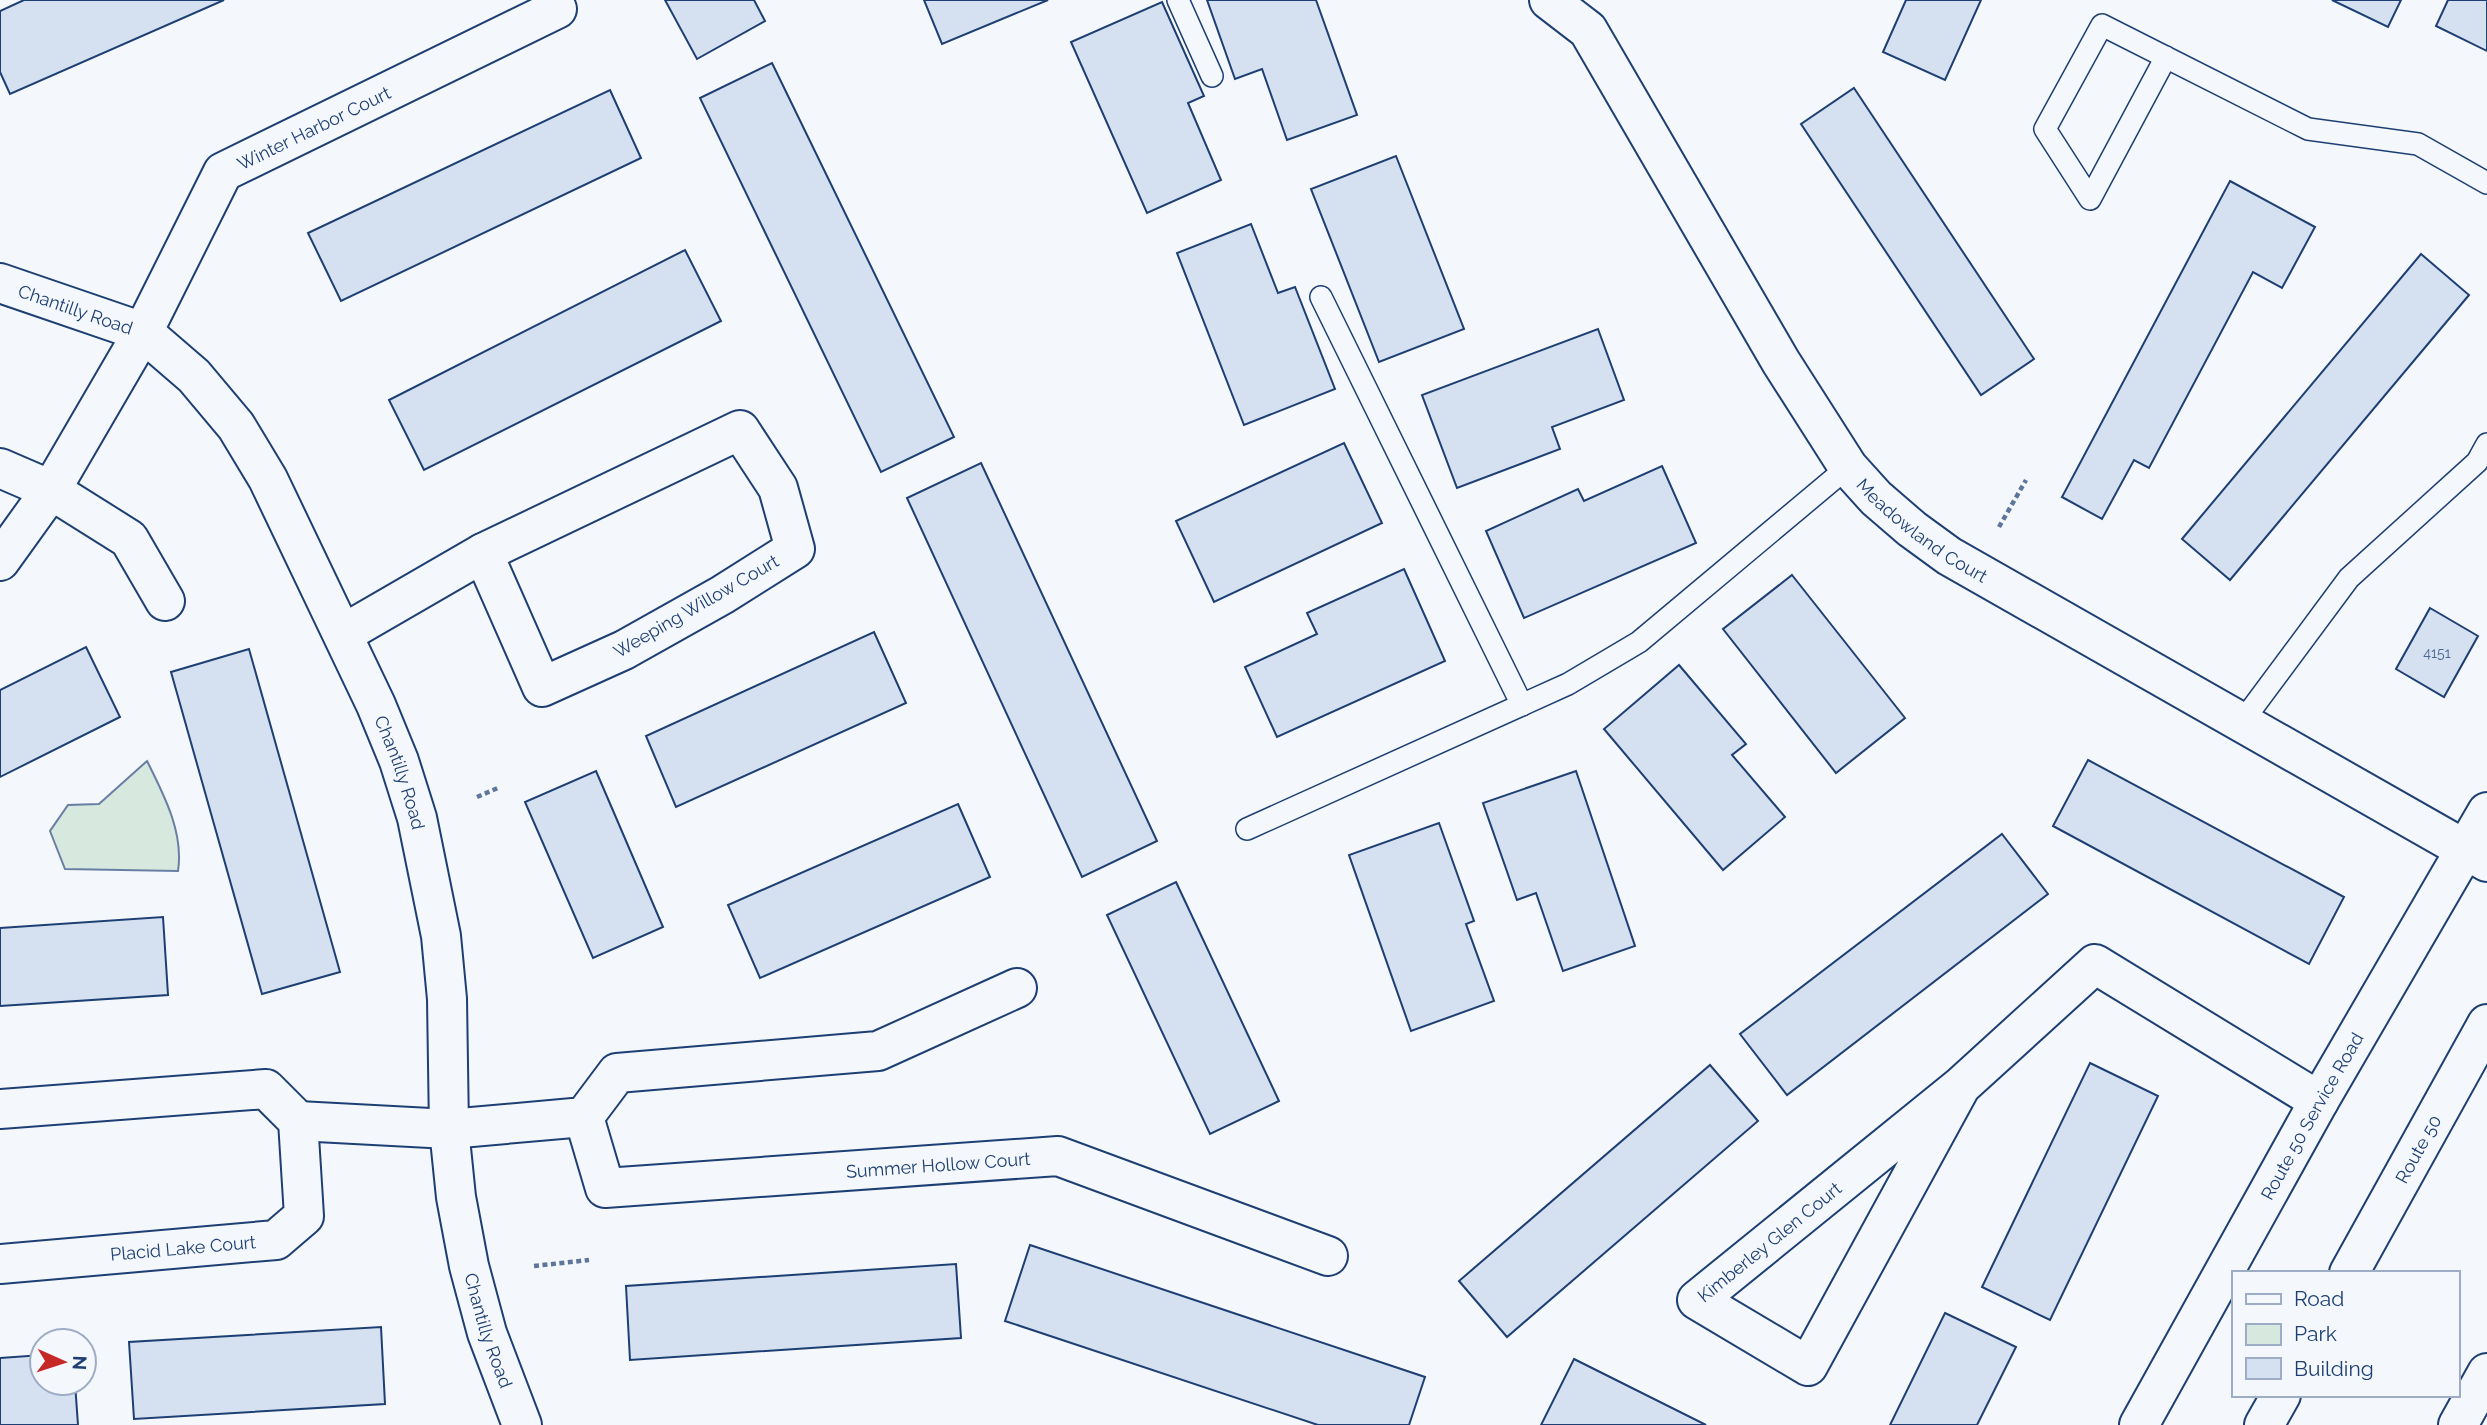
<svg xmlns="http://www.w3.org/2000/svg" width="2487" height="1425" font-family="Raleway,sans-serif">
  <rect width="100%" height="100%" fill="#f4f7fb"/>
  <path fill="#d7e8df" stroke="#687fa3" stroke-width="2" d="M147,761C164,795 184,833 178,871L65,869L50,831L68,805L99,804Z"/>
  <g fill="#d5e0f0" stroke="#1d3f73" stroke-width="2">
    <polygon points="24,0 224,0 10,94 0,72 0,11"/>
    <polygon points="665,0 754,0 765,21 697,59"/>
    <polygon points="924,0 1048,0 942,44"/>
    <polygon points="1207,0 1316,0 1357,115 1287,140 1262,69 1235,79"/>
    <polygon points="1906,0 1981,0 1945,80 1883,52"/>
    <polygon points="2332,0 2401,0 2388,27"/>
    <polygon points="2448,0 2487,0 2487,51 2436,26"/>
    <polygon points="1162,2 1204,96 1188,103 1221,180 1147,213 1071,42"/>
    <polygon points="772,63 954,437 881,472 700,98"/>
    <polygon points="1854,88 2034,359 1981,395 1801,124"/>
    <polygon points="610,90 641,158 341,301 308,233"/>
    <polygon points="1396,156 1464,329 1379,362 1311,189"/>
    <polygon points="2230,181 2315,227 2282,288 2253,272 2149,468 2134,460 2102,519 2062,497"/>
    <polygon points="1251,224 1278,293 1295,287 1335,389 1244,425 1177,253"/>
    <polygon points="685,250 721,321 424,470 389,400"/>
    <polygon points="2421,254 2469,295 2230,580 2182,539"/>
    <polygon points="1598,329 1624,400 1552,427 1560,449 1457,488 1422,395"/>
    <polygon points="1344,443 1382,523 1214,602 1176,521"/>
    <polygon points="981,463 1157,841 1082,877 907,498"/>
    <polygon points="1662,466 1696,543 1524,618 1486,531 1578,489 1584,501"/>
    <polygon points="1404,569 1445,661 1277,737 1245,667 1317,634 1307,613"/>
    <polygon points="1792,575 1905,718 1836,773 1723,629"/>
    <polygon points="2430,608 2478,636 2444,697 2396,669"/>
    <polygon points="874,632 906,703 676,807 646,736"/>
    <polygon points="86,647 120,717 0,777 0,690"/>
    <polygon points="249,649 340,972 262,994 171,672"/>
    <polygon points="1679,665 1746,744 1732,755 1785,817 1723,870 1604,729"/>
    <polygon points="2088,760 2344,897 2309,964 2053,826"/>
    <polygon points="596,771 663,927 593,958 525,802"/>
    <polygon points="1576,771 1635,946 1563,971 1536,893 1517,900 1483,803"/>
    <polygon points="958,804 990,877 760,978 728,905"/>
    <polygon points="1439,823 1474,921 1466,924 1494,1001 1411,1031 1349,855"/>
    <polygon points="2002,834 2048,894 1787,1095 1740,1034"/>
    <polygon points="1176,882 1279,1101 1210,1134 1107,915"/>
    <polygon points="163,917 168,995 0,1006 0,928"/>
    <polygon points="2090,1063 2158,1096 2050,1320 1982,1287"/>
    <polygon points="1710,1065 1758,1121 1507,1337 1459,1281"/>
    <polygon points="1030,1245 1425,1377 1409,1425 1318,1425 1005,1321"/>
    <polygon points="956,1264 961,1338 630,1360 626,1286"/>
    <polygon points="1945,1313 2016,1347 1977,1425 1890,1425"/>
    <polygon points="381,1327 385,1404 134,1419 129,1342"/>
    <polygon points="42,1355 42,1383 75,1383 78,1425 0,1425 0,1358"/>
    <polygon points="1574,1359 1706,1425 1541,1425"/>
  </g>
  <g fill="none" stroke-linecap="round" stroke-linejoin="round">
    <g stroke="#1d3f73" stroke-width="24">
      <g id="lane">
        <polyline points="1178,0 1212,76"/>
        <polyline points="2166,57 2090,199 2045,129 2102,25 2308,129 2418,144 2487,183"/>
        <polyline points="1321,297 1522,705"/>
        <polyline points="2242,722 2349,578 2477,462 2487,444"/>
        <polyline points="1247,829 1568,684 1639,642 1848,467"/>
      </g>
    </g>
    <g stroke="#1d3f73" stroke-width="42">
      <g id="street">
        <path id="s1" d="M1549,0L1588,30L1781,362L1848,467L1876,498L1912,529L1949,556L2487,862"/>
        <path id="s2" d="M0,283L143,332L194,376L236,426L268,479L376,705L399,761L417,818L441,936L447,999L449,1129L456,1197L469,1266L487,1333L522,1425"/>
        <polygon points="740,430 778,488 795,549 722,595 624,650 542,687 483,553"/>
        <polyline points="0,468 51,490 129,539 165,601"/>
        <path id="s3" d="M0,561L51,490L143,332L223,172L557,9L553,0"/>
        <polyline points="343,634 483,553"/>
        <path id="s4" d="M1961,1086L1808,1366L1697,1300L1961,1086L2095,964L2319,1101"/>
        <polyline points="0,1109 266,1089 298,1121 304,1216 276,1240 0,1264"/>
        <path id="s5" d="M584,1117L605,1188L1058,1156L1328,1256"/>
        <polyline points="298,1121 449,1129 584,1117 617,1073 878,1051 1017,988"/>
        <path id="s6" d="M2139,1425L2319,1101L2487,812"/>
      </g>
    </g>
    <g stroke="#1d3f73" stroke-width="42">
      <g id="highway">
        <path id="s7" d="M2349,1273L2487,1024"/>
        <polyline points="2264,1425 2281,1395"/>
        <polyline points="2458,1425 2487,1373"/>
      </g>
    </g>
    <g stroke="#5e769c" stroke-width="4.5" stroke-dasharray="5 3.5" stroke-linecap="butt">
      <polyline points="1999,527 2026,480"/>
      <polyline points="477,797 500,787"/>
      <polyline points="534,1266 589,1260"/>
    </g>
    <use href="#lane" stroke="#f4f7fb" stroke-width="21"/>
    <use href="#street" stroke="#f4f7fb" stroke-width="38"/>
    <use href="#highway" stroke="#f4f7fb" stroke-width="38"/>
  </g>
  <g text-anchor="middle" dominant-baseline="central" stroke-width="5" stroke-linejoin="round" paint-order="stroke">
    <g font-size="14" fill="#4b6792">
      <text x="2437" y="653">4151</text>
    </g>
    <g font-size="18" fill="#1d3f73" stroke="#f4f7fb">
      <text stroke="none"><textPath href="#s3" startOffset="550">Winter Harbor Court</textPath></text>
      <text stroke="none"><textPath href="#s2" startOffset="80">Chantilly Road</textPath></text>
      <text stroke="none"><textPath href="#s1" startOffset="656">Meadowland Court</textPath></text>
      <text transform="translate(696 606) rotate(-30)">Weeping Willow Court</text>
      <text stroke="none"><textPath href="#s2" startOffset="668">Chantilly Road</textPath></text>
      <text stroke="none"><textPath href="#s6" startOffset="354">Route 50 Service Road</textPath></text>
      <text stroke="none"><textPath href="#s7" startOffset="142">Route 50</textPath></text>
      <text stroke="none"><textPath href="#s5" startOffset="408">Summer Hollow Court</textPath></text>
      <text stroke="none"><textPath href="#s4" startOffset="541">Kimberley Glen Court</textPath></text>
      <text transform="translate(183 1248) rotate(-5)">Placid Lake Court</text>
      <text stroke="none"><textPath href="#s2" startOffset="1236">Chantilly Road</textPath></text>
    </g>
  </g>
  <rect x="2232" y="1271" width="228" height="126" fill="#f4f7fb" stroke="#9eadc5" stroke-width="2"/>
  <rect x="2246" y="1294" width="35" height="10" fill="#f4f7fb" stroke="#9eadc5" stroke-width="2"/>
  <text x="2294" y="1306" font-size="21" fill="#1d3f73">Road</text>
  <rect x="2246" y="1324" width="35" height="21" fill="#d7e8df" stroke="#9eadc5" stroke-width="2"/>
  <text x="2294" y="1341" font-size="21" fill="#1d3f73">Park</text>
  <rect x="2246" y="1358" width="35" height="21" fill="#d5e0f0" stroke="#9eadc5" stroke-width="2"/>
  <text x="2294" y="1376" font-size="21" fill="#1d3f73">Building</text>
  <g transform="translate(63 1362) rotate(93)"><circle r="33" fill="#f4f7fb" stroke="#9eadc5" stroke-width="2"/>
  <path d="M0-5L12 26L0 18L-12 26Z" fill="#c62828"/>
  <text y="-10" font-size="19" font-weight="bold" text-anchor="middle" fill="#1d3f73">N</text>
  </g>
</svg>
